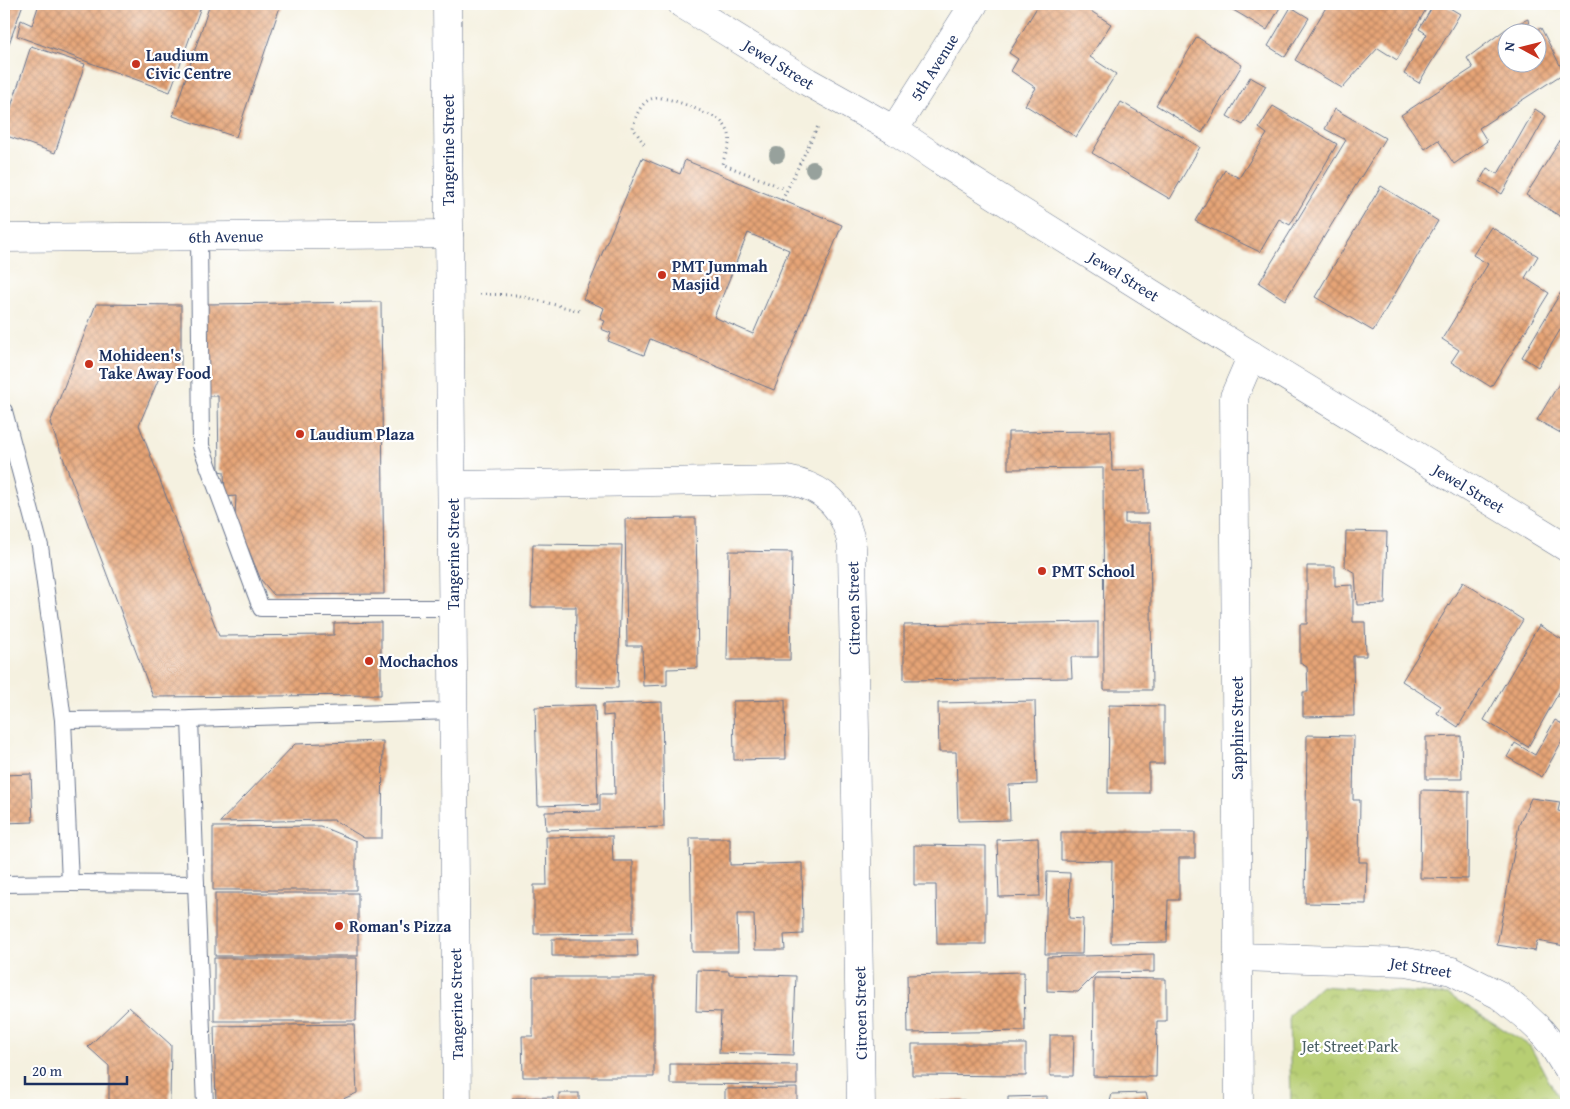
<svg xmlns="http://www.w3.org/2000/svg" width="1570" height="1109" font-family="'Gentium Book Plus',serif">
  <defs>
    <pattern id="park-crowns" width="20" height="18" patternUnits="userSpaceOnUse" patternTransform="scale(1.25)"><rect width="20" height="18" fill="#b7ce73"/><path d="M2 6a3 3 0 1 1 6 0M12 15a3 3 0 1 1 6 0" fill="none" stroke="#9db166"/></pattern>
    <pattern id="building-cross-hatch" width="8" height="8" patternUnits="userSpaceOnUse" patternTransform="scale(1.25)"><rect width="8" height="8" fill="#e6a476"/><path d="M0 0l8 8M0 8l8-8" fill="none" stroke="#ba8664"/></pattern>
  </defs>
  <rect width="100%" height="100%" fill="#fff"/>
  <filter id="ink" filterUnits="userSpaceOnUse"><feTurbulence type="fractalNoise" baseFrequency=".02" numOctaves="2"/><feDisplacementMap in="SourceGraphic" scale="10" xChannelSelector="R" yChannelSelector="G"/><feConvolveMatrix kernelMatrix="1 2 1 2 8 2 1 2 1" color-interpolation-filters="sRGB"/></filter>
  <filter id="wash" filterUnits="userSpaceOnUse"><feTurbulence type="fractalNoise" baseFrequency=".0096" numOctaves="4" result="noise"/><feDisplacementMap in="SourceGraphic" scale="20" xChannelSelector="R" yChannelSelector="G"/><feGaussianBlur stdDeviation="1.12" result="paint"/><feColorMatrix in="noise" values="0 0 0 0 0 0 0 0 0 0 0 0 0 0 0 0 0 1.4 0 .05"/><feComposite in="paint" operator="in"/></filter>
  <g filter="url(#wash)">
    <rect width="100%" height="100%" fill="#f5f1e0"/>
    <polygon fill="url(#park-crowns)" stroke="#697e68" points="1321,986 1449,995 1530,1046 1562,1105 1291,1105 1289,1015"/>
    <g id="blocks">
      <g fill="url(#building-cross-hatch)" fill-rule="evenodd">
        <polygon points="4,4 23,4 4,58"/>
        <polygon points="39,4 202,4 170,92 17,36 21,20 32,25"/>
        <polygon points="210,4 281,4 236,137 173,116"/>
        <polygon points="1039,4 1080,4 1111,24 1090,57 1116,74 1076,137 1025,105 1036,88 1011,71 1018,59 1009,53"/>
        <polygon points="1223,4 1282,4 1267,30"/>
        <polygon points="1328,4 1429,4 1397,60 1378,48 1342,88 1295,60"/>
        <polygon points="1434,4 1443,4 1460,14 1419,83 1404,74 1427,34 1419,29"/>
        <polygon points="1291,7 1309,18 1285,57 1268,46"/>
        <polygon points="1528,19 1530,32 1508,32 1508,62 1538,62 1538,32 1533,32 1541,28 1564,73 1479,128 1487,141 1454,164 1438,140 1425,149 1401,115 1473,68 1467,58 1506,29"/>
        <polygon points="1197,37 1242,65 1202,133 1156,105"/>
        <polygon points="31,46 85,64 55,153 4,135 4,128"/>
        <polygon points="1250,77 1266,86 1243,125 1227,116"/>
        <polygon points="1121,102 1200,147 1170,199 1092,153"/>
        <polygon points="1273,106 1337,144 1290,225 1279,219 1260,252 1195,221 1225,170 1239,178 1267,134 1259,128"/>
        <polygon points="1335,109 1385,138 1285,300 1259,283 1346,140 1325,129"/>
        <polygon points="1535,109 1546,116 1502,194 1480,181 1487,168 1498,174"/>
        <polygon points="1566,131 1566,220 1526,195"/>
        <path d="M642,158L680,174L685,160L842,225L774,390L650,339L644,355L608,341L611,333L601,329L605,321L600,319L604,308L583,299ZM748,233L789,250L753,334L714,317Z"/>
        <polygon points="1381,186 1438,221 1373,331 1315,297"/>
        <polygon points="1491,227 1538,256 1525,278 1549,293 1491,387 1451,362 1459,350 1442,339 1488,264 1473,255"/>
        <polygon points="1561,292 1566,295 1566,320 1538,367 1522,357"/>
        <polygon points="381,302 384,594 274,595 261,580 235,517 236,496 225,497 224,472 219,471 218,396 206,396 205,304"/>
        <polygon points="96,304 181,305 181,371 162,371 139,425 219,636 334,635 334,623 381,622 381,695 153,697 50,423"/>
        <polygon points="1566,372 1566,436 1537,420"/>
        <polygon points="1111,431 1112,471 1146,470 1147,514 1125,514 1125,523 1150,523 1152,690 1104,690 1103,468 1008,469 1008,432"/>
        <polygon points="696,518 698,668 667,669 667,685 643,686 642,646 627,646 625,519"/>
        <polygon points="1346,531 1387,532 1385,604 1357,605 1355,573 1345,567"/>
        <polygon points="533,544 622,545 618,688 575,687 576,607 531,607"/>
        <polygon points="729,551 792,552 790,660 727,660"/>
        <polygon points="1307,566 1335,566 1335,586 1353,585 1353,622 1365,622 1366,656 1353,656 1354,716 1303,717 1303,692 1308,692 1307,667 1300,663 1300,624 1307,624"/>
        <polygon points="1463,582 1523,620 1458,727 1437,713 1441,706 1402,681"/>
        <polygon points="1098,622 1098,657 1071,657 1072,678 904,680 904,625"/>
        <polygon points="1539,625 1566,642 1566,680 1528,747 1484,720"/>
        <polygon points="785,700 786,759 734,760 733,701"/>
        <polygon points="1035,701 1037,784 1009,785 1010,820 958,821 956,752 939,752 938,703"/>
        <polygon points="662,702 664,827 546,830 545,812 600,811 600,794 615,794 613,715 603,716 603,704"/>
        <polygon points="595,705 598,804 538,806 535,707"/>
        <polygon points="1109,705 1164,706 1164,764 1149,764 1149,793 1108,793"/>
        <polygon points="1555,720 1566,726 1566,734 1542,777 1507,757 1515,743 1535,755"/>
        <polygon points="1307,735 1354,736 1353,800 1360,800 1359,862 1367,862 1366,904 1305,903"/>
        <polygon points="1461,736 1462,779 1426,779 1426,737"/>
        <polygon points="383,741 382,838 364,838 334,820 220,822 295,744"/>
        <polygon points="31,774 33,822 4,823 4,775"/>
        <polygon points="1421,790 1469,791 1468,879 1420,878"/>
        <polygon points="1531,798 1560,802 1558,811 1566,813 1566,856 1562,874 1566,876 1566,938 1565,946 1537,941 1535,951 1497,945 1519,825"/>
        <polygon points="320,826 356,841 356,890 213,890 213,827"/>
        <polygon points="1061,832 1195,832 1195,858 1179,858 1179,900 1168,900 1167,942 1111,943 1112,861 1061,860"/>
        <polygon points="612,836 613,861 633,861 633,933 534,934 534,885 547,885 546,837"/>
        <polygon points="690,838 730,838 730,865 802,863 803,934 784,935 785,950 755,950 754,914 737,914 738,952 692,952"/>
        <polygon points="1038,838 1040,896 999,897 997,840"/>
        <polygon points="914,845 986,846 986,944 937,944 936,885 914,885"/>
        <polygon points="1047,872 1070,873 1069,918 1083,919 1082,954 1045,954"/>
        <rect x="215" y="893" width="143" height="63"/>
        <polygon points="552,939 637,939 638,956 552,956"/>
        <polygon points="1154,954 1154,972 1097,973 1078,992 1047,991 1047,957"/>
        <polygon points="214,958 357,958 356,1021 214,1021"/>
        <polygon points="697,970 729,971 729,974 796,976 793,1055 719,1053 721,1012 696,1011"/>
        <polygon points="1024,972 1025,1031 908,1033 907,975"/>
        <polygon points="533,977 654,977 654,1077 523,1077 522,1036 533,1036"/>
        <polygon points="1094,978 1166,979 1166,1021 1157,1021 1156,1077 1093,1076"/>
        <polygon points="129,1007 171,1045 170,1105 109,1105 109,1066 88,1047"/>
        <polygon points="354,1024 357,1093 329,1105 216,1105 214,1026"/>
        <polygon points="1050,1035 1074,1035 1073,1076 1050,1076"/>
        <polygon points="912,1044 1026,1044 1026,1076 912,1075"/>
        <polygon points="670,1064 797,1065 797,1085 670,1084"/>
        <polygon points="797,1088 797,1105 725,1105 725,1089"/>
        <rect x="559" y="1093" width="20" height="12"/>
        <polygon points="1146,1093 1149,1105 1109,1105 1112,1094"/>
        <polygon points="1047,1096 1047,1105 1008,1105 1008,1097"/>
        <polygon points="553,1097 553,1105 513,1105 513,1098"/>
        <rect x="918" y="1100" width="46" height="5"/>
      </g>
    </g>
  </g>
  <g filter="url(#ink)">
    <use href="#blocks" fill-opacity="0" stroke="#67738c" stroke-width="1"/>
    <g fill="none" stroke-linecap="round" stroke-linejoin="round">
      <g stroke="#67738c" stroke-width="18">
        <g id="service">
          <polyline points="199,237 201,446 261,608 453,608"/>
          <polyline points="4,411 40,546 63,720 70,883 4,884"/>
          <polyline points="63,720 190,719 453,711"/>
          <polyline points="70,883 196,884 190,719"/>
          <polyline points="196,884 205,1105"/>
        </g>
      </g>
      <g stroke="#67738c" stroke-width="29">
        <g id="minor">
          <polyline points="447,4 457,1105"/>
          <polyline points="682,4 808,82 894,130 939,160 1181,312 1566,547"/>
          <polyline points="894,130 974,4"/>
          <polyline points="4,238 449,234"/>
          <path d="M452,485L787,480C825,487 846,508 852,547L861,1105"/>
          <polyline points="1239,957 1407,962 1452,971 1499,995 1524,1015 1540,1030 1553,1046 1566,1067"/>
          <polyline points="1239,1105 1234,397 1252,355"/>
        </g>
      </g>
      <g stroke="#67738c" stroke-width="3" stroke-dasharray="1 4" stroke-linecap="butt">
        <path d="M644,144L633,128C635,118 640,103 651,99C666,93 704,113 719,119C736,136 729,144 722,164L786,189"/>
        <polyline points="782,200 819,124"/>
        <polyline points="480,294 516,295 580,311"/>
      </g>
      <use href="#service" stroke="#fff" stroke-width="16"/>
      <use href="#minor" stroke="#fff" stroke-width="28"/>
    </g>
    <g fill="#97a19c">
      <circle cx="777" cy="155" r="8"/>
      <circle cx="813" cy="169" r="8"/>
    </g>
  </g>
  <g fill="#c8321e" stroke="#fff" stroke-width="2">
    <circle cx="136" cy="64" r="5"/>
    <circle cx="662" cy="275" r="5"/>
    <circle cx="89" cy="364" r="5"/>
    <circle cx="300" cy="434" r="5"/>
    <circle cx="1042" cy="571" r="5"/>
    <circle cx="369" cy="661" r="5"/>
    <circle cx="339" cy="926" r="5"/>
  </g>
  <g text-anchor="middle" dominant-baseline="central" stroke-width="4.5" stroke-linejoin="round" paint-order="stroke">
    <g font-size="16" font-weight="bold" fill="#1b2f5e" stroke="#fff" text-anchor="start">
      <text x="146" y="55">Laudium<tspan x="146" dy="18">Civic Centre</tspan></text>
      <text x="672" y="266">PMT Jummah<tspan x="672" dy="18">Masjid</tspan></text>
      <text x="99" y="355">Mohideen's<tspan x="99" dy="18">Take Away Food</tspan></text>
      <text x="310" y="434">Laudium Plaza</text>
      <text x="1052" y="571">PMT School</text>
      <text x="379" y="661">Mochachos</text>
      <text x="349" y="926">Roman's Pizza</text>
    </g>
    <g font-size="16" fill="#1b2f5e" stroke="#fff">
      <text transform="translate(779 64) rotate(32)">Jewel Street</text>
      <text transform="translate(934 67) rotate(-58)">5th Avenue</text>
      <text transform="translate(448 150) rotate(-90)">Tangerine Street</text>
      <text transform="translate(226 236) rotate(-1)">6th Avenue</text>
      <text transform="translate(1124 276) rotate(32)">Jewel Street</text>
      <text transform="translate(1469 488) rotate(31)">Jewel Street</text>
      <text transform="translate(453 554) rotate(-90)">Tangerine Street</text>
      <text transform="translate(853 608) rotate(-91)">Citroen Street</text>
      <text transform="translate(1237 728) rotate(-90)">Sapphire Street</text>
      <text transform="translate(1421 967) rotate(9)">Jet Street</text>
      <text transform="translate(456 1004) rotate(-91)">Tangerine Street</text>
      <text transform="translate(860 1013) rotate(-91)">Citroen Street</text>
    </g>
    <g font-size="16" fill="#4a5f64" stroke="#fff">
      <text x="1350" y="1046">Jet Street Park</text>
    </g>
  </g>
  <rect width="1570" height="1109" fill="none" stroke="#fff" stroke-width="20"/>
  <g transform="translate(1522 48) rotate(277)"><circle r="24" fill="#ffffff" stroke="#a4acbf"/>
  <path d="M0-4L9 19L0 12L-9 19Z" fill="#c8321e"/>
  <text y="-8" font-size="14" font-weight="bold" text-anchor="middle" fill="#1b2f5e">N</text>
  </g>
  <path d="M25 1076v8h102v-8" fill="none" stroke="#1b2f5e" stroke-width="2.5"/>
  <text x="32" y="1076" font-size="15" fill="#1b2f5e" stroke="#ffffff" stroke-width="4" paint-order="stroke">20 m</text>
</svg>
